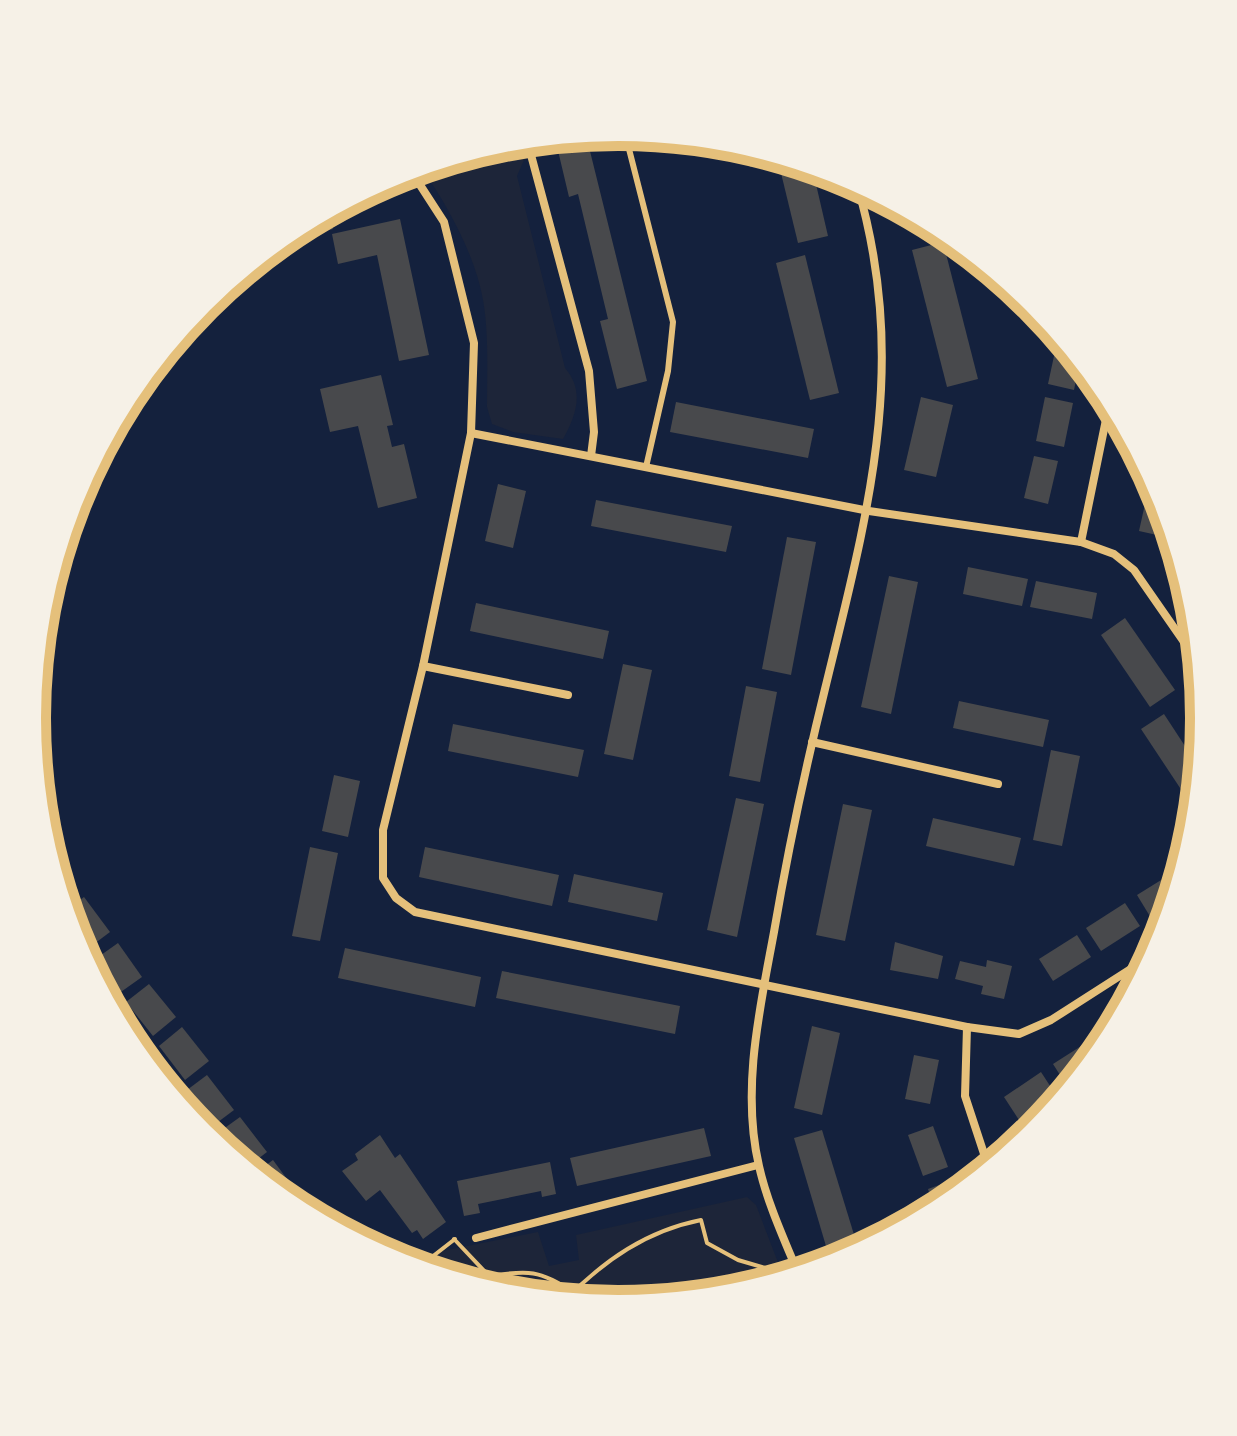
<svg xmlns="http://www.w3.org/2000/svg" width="1237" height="1436" font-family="Poppins,sans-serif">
  <rect width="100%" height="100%" fill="#14213d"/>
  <g fill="#1d2539">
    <path d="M519,141L525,158L517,176L565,368C585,391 576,416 563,439L513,432L492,424L487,407C487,372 489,334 483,300C475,255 448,206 422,169Z"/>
    <path d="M747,1197L756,1205L784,1278C695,1305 596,1312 503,1293C476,1287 448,1276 421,1268L442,1251L538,1232L549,1266L579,1260L576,1235Z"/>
  </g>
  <g fill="#48494c">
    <polygon points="586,135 647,381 617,389 600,321 608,319 578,194 569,197 555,138"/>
    <polygon points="745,146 755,149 785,159 750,167"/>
    <polygon points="812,167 828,236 798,243 781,173"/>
    <polygon points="329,211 333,229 303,236 301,226"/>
    <polygon points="400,219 429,355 399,361 377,255 338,264 332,234"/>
    <polygon points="943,242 978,379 947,387 912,250"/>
    <polygon points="805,255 839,393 810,400 776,263"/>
    <polygon points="1057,342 1066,344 1080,361 1074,390 1048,384"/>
    <polygon points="381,375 393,425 387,426 392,447 404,444 417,498 378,508 358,426 330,432 320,389"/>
    <polygon points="921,397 953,405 936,477 904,470"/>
    <polygon points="1045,397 1073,403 1064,447 1036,441"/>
    <polygon points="676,402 814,429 808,458 670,432"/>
    <polygon points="1034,456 1058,461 1048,504 1024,498"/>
    <polygon points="1151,477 1169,523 1166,537 1139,531"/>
    <polygon points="498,484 526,491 513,548 485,541"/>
    <polygon points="596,500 732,526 726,552 591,526"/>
    <polygon points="787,537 816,542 791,675 762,669"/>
    <polygon points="968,567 1028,579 1022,606 963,594"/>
    <polygon points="889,576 918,582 891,714 861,707"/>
    <polygon points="1036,581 1097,593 1092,619 1030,607"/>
    <polygon points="476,603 609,631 603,659 470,631"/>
    <polygon points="1125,618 1175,690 1150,707 1101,635"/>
    <polygon points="623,664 652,670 633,760 604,754"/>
    <polygon points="746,686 777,692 760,782 729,776"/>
    <polygon points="959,701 1049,720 1043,747 953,728"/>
    <polygon points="1164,714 1200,769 1197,802 1192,806 1141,729"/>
    <polygon points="453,724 584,750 578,777 448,751"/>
    <polygon points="1051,750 1080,756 1062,846 1033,840"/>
    <polygon points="334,775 360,781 348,837 322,831"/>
    <polygon points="736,798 764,804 737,937 707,930"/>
    <polygon points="843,804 872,810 845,941 816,935"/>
    <polygon points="933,818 1021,838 1014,866 926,846"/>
    <polygon points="310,847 338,853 320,941 292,936"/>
    <polygon points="425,847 559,875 552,906 419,877"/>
    <polygon points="50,856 78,890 64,901"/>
    <polygon points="1174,872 1179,881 1171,906 1151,918 1137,895"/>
    <polygon points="574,874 663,893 657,921 568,902"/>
    <polygon points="84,897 110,932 86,950 74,934 67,910"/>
    <polygon points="1125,903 1140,926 1101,951 1086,928"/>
    <polygon points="1077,935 1091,957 1053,981 1039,959"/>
    <polygon points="895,942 943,956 938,979 890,970"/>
    <polygon points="118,943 142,977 118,994 94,960"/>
    <polygon points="345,948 481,977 475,1007 338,978"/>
    <polygon points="987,960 1012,966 1004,999 981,994 983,986 955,979 960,961 986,967"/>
    <polygon points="502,971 680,1006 675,1034 496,998"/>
    <polygon points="149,984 176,1017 153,1036 126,1002"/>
    <polygon points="812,1026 840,1033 822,1115 794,1108"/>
    <polygon points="182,1027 209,1061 185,1080 159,1046"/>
    <polygon points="1089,1041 1098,1054 1067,1086 1053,1064"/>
    <polygon points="914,1055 939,1060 930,1104 905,1099"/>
    <polygon points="1041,1072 1056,1095 1019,1120 1004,1097"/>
    <polygon points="207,1075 234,1110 210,1128 183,1093"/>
    <polygon points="240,1117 267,1152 246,1168 215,1135"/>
    <polygon points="933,1126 948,1167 923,1176 908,1135"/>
    <polygon points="704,1128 711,1156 577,1186 570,1158"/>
    <polygon points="822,1130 859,1251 831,1263 794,1138"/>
    <polygon points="380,1135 395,1158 400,1154 446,1222 423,1239 417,1230 412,1233 380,1190 366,1201 342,1171 358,1160 355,1154"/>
    <polygon points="273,1160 298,1194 288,1202 254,1174"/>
    <polygon points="550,1162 556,1194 542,1197 541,1191 478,1204 480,1213 464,1216 457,1181"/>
    <polygon points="953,1180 958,1194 935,1211 928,1189"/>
  </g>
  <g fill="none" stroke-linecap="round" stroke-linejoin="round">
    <g stroke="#e5c07b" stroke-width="4">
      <path d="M454,1239L489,1276C528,1270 540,1270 573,1292"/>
      <polyline points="419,1267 455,1239"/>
      <path d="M566,1299C605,1260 646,1231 701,1220L707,1243L738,1260L769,1269L775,1281"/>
    </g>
    <polyline stroke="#e5c07b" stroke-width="6" points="617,132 629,149 673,322 668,371 646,467"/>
    <g stroke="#e5c07b" stroke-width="8">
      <polyline points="527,140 589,371 594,432 591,456"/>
      <polyline points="411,171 444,222 474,343 471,433 423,666 383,830 383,878 396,898 415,912 967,1027 1019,1034 1051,1020 1154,954"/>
      <polyline points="471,433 869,511 1081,542 1114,554 1134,570 1200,665"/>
      <polyline points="1081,542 1110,400"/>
      <polyline points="423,666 568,695"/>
      <polyline points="812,742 998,784"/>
      <polyline points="967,1027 965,1096 989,1169"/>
      <polyline points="476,1238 758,1165"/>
      <path d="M798,1273C784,1239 767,1202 759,1166C741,1089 760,1008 774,932C788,850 805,770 825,689C868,512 910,366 857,184"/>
    </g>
  </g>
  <path d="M0 0H1237V1436H0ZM46 718a572 572 0 1 1 1144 0a572 572 0 1 1-1144 0Z" fill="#f6f1e7" fill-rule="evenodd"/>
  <path fill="none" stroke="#e5c07b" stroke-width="10" d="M46 718a572 572 0 1 1 1144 0a572 572 0 1 1-1144 0Z"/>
</svg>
